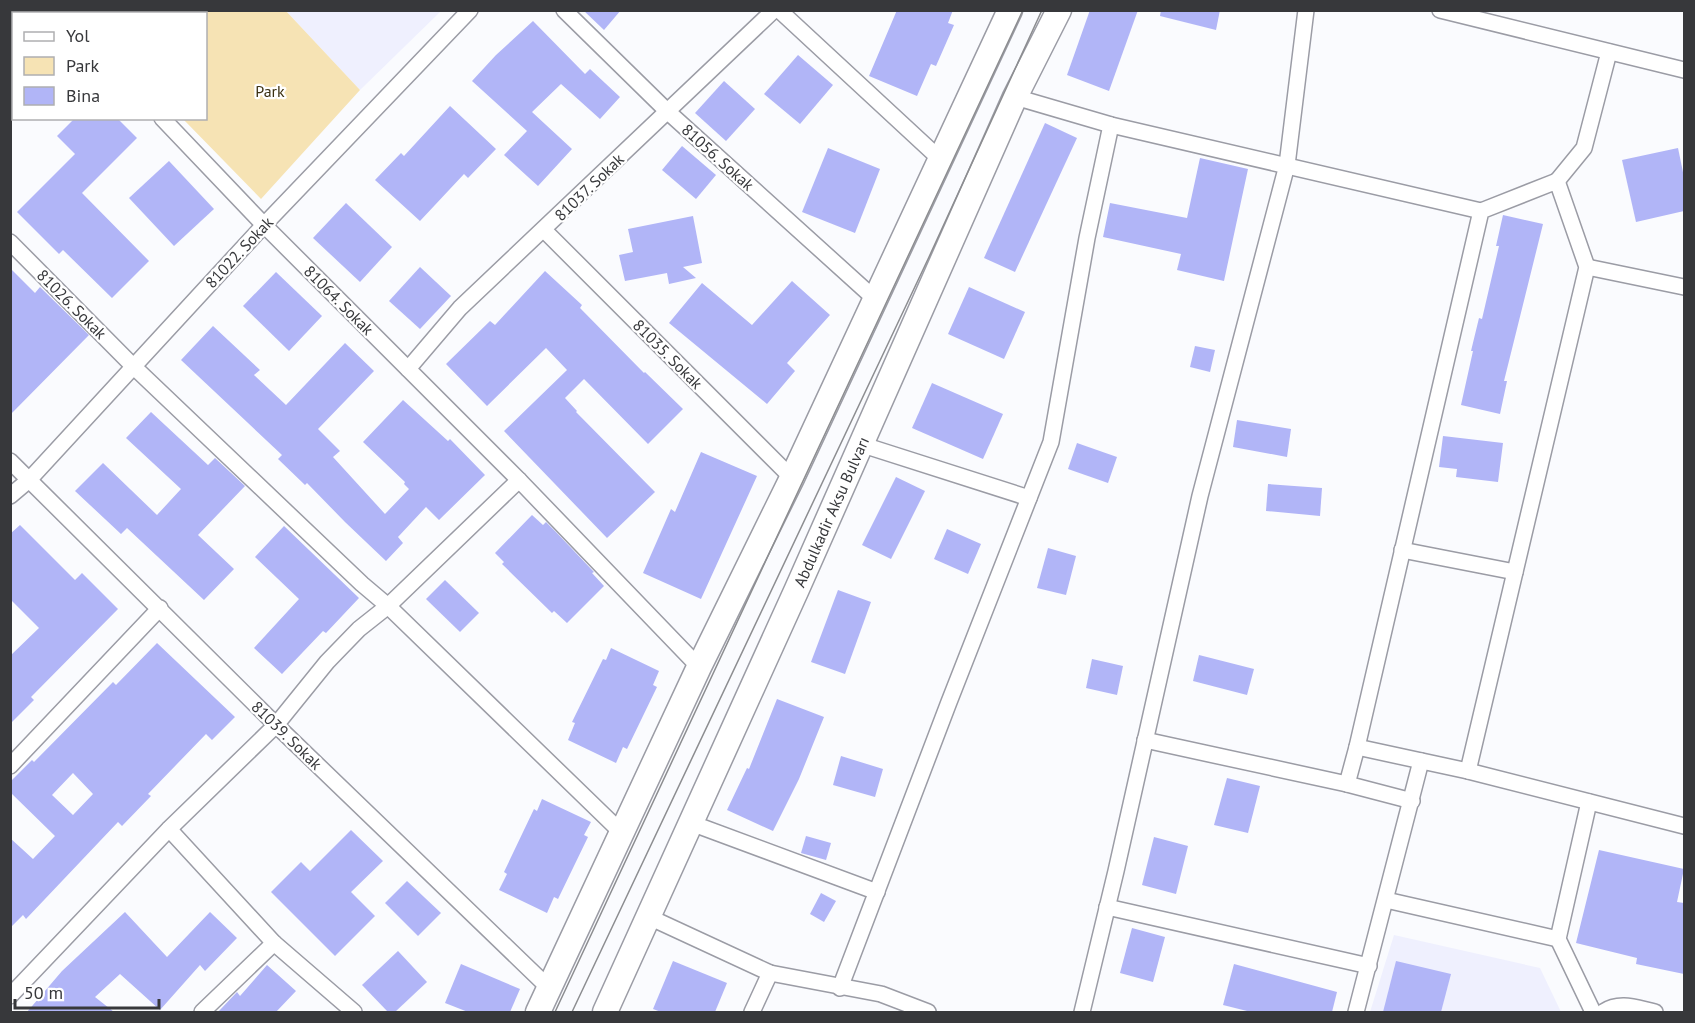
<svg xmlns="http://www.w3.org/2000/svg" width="1695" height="1023" font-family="'PT Sans',sans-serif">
  <rect width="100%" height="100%" fill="#fafbfe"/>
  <g fill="#eff0fe">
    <polygon points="286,11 441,11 360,90"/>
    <polygon points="1394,935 1540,968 1561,1012 1370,1012"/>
  </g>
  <polygon fill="#f6e3b4" points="127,11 286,11 360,90 261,199 183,119 206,118 206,14 124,13"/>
  <g fill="#b1b5f7" fill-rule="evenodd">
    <polygon points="583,10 621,10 604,30"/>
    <polygon points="897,10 953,10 948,23 954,25 936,66 931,64 917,96 869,76"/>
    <polygon points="1090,10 1138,10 1109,91 1067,75"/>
    <polygon points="1161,10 1220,10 1216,30 1160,16"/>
    <polygon points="533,21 585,74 590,69 620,97 600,119 561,84 532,112 572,149 538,186 504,155 527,131 472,81 496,55"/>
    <polygon points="798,55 833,85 800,124 764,94"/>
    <polygon points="724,81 755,109 726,141 695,113"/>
    <polygon points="450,106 496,149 468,178 464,174 420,221 375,180 401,153 404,156"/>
    <polygon points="75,118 117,118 137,138 82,193 149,261 112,298 63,250 59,254 17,212 75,154 57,136"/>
    <polygon points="1045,123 1077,138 1015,272 984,258"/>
    <polygon points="682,146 716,175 696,199 662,170"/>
    <polygon points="828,148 880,169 855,233 802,212"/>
    <polygon points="1678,148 1684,177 1684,211 1636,222 1622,160"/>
    <polygon points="1200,158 1248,169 1224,281 1177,270 1181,254 1103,237 1110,203 1187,218"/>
    <polygon points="169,161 214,209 174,246 129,198"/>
    <polygon points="346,203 392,247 360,282 313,238"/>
    <polygon points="1503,215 1543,224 1504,381 1507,381 1500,414 1461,405 1473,351 1471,351 1479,318 1482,319 1499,246 1496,246"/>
    <polygon points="693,216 702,263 683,267 696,278 669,284 667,273 625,281 619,255 633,252 628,229"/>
    <polygon points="420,267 451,296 420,329 389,301"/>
    <polygon points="10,268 35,293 40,287 89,335 10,415"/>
    <polygon points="545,271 582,305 580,308 644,373 645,372 683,409 648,444 584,379 565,398 577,411 576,412 655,492 607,538 504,431 567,370 546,348 487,406 446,364 490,321 495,325"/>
    <polygon points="276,272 322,316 289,351 243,306"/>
    <polygon points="792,281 830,315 787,363 795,371 767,404 669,323 702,283 752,325"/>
    <polygon points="969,287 1025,312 1004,359 948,334"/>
    <polygon points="213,326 260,370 254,375 286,405 345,343 374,371 318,429 340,451 333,457 385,514 409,489 404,484 405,482 363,442 403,400 448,441 450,439 485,475 439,520 426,507 398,537 403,543 386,561 345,522 307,483 305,485 278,459 282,455 181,360"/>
    <polygon points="1195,346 1215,350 1210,372 1190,367"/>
    <polygon points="932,383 1003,414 983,459 912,428"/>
    <polygon points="151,412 208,465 215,458 245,486 198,535 234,569 204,600 127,528 121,534 75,491 103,463 157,515 181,489 126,438"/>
    <polygon points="1237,420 1291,429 1287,457 1233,447"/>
    <polygon points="1443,436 1503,443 1498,482 1456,477 1457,469 1439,467"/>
    <polygon points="1077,443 1117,457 1108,483 1068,469"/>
    <polygon points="701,452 757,476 701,599 643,573 671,509 675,512"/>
    <polygon points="896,477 925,491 891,559 862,545"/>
    <polygon points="1268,484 1322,488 1320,516 1266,511"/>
    <polygon points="532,515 543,525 546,522 555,531 594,572 592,573 604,586 567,623 554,611 552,613 502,564 504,562 495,553"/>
    <polygon points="20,525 75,580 82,573 118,609 31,697 34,700 10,724 10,656 39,628 10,599 10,534"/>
    <polygon points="284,526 359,598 326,633 323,631 282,674 254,648 299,599 255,557"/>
    <polygon points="947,529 981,544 968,574 934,559"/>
    <polygon points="1048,548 1076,556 1066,595 1037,588"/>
    <polygon points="445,580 479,613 460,632 426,599"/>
    <polygon points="838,590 871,602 845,674 811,662"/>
    <path d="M157,643L235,717L212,740L206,734L148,794L151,796L122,826L118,822L26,919L23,915L10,928V838L33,859L55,836L10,792V782L32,760L34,762L113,682L116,685ZM73,773L93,794L73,815L52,795Z"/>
    <polygon points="611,648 659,671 653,685 657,687 627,749 623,747 616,763 568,740 575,723 572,722 603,659 606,660"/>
    <polygon points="1199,655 1254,669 1247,695 1193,681"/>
    <polygon points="1092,659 1123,666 1117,695 1086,688"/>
    <polygon points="777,699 824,717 799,779 773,831 727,810 747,768 749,769"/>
    <polygon points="841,756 883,769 875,797 833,785"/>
    <polygon points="1227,778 1260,786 1248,833 1214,825"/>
    <polygon points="542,799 591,822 584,835 588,837 558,899 554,897 547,913 499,890 507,874 504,872 534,809 537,811"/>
    <polygon points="351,830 383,861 351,892 375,916 335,956 271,892 301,862 310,871"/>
    <polygon points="806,836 831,843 826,860 801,853"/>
    <polygon points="1154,837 1188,846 1176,894 1142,885"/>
    <polygon points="1599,850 1684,869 1677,902 1684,903 1684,974 1636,964 1637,958 1576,943"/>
    <polygon points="407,881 441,913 418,936 385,903"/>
    <polygon points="821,893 836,901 824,922 810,914"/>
    <polygon points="125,912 167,957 210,912 237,938 205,971 200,965 160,1010 120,974 95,997 114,1012 27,1012 62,971"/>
    <polygon points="1132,928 1165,937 1153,982 1120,973"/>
    <polygon points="398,951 427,982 395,1012 388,1012 362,985"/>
    <polygon points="673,961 727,983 715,1012 661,1012 653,1009"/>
    <polygon points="1396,961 1451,974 1441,1012 1383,1012"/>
    <polygon points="461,964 520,989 510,1012 468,1012 445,1003"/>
    <polygon points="1234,964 1337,992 1332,1012 1251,1012 1223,1005"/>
    <polygon points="267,965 296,991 276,1012 218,1012 237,992 240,996"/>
  </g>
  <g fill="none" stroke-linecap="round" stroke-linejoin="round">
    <g stroke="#9b9ca5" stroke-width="18">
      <g id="minor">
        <polyline points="58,10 61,14"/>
        <polyline points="564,10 667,111 875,299"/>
        <polyline points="779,10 941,160"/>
        <polyline points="1440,10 1684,70"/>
        <polyline points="1015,97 1111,125 1481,211"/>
        <polyline points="162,118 264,225 519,480 699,667"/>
        <polyline points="1557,181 1584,148 1609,52"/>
        <polyline points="544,230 792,478"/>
        <polyline points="10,242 133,366 362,584 388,606 623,834"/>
        <polyline points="1587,267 1684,287"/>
        <polyline points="408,369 460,308 774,10"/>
        <polyline points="860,444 1029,498"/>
        <polyline points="10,461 276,725 549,988"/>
        <polyline points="10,496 29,480 264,225 470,10"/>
        <polyline points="1402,550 1515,572"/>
        <polyline points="1145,740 1347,784 1412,801"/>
        <polyline points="1357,747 1468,771 1684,826"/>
        <polyline points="10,766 160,608"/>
        <polyline points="1347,784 1357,747 1481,211 1557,181 1587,267 1468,771"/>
        <polyline points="1589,802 1558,939 1593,1012"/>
        <polyline points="691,823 877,892"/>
        <polyline points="169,829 274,943 354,1012"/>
        <polyline points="1386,900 1558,939"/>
        <polyline points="1107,907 1369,966"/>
        <polyline points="649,917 770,973 881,994 928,1012"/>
        <polyline points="840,988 949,702 1051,442 1087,238 1111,125"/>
        <polyline points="10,996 169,829 276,725 327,662 359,629 388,606 519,480"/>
        <polyline points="202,1012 274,943"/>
        <polyline points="752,1012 770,973"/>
        <polyline points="1082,1012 1116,871 1200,496 1287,165 1306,10"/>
        <polyline points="1356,1012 1421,761"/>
        <path d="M1603,1012C1620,1001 1636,1008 1655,1012"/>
      </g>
    </g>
    <g stroke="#9b9ca5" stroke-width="27">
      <g id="primary">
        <polyline points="538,1012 699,667 792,478 1010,10"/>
        <path id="s1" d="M605,1012L797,589L1015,97L1059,10"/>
      </g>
    </g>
    <use href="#minor" stroke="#fff" stroke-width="15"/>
    <use href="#primary" stroke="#fff" stroke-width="24"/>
    <g stroke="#8c8d90" stroke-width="1.5">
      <polyline points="555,1012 1023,10"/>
      <polyline points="572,1012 929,257 1042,10"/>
    </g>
  </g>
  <g text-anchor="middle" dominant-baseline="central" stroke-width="4.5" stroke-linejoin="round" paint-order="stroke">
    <g font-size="16" fill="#3b3011" stroke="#fff">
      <text x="270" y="91">Park</text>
    </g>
    <g font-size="16" fill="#37383b" stroke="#fff">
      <text transform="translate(718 157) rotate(42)">81056. Sokak</text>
      <text transform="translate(589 187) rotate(-44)">81037. Sokak</text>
      <text transform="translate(239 252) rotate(-47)">81022. Sokak</text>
      <text transform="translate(339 300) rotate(45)">81064. Sokak</text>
      <text transform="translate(72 304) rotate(45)">81026. Sokak</text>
      <text transform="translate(668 354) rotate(45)">81035. Sokak</text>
      <text stroke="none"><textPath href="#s1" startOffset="549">Abdulkadir Aksu Bulvarı</textPath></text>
      <text transform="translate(287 735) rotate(44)">81039. Sokak</text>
    </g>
  </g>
  <rect width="1695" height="1023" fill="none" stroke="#37383b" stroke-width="24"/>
  <rect x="12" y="12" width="195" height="108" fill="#ffffff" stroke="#afafb1" stroke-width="1.5"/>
  <rect x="24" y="32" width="30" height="9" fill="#ffffff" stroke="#afafb1" stroke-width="1.5"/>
  <text x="66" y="42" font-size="18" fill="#37383b">Yol</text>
  <rect x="24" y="57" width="30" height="18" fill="#f6e3b4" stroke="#afafb1" stroke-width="1.5"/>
  <text x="66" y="72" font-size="18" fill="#37383b">Park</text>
  <rect x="24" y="87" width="30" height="18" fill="#b1b5f7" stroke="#afafb1" stroke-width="1.5"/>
  <text x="66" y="102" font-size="18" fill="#37383b">Bina</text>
  <path d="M15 999v9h144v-9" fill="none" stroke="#37383b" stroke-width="3"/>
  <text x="24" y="999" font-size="18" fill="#37383b" stroke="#ffffff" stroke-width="4.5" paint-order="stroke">50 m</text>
</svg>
